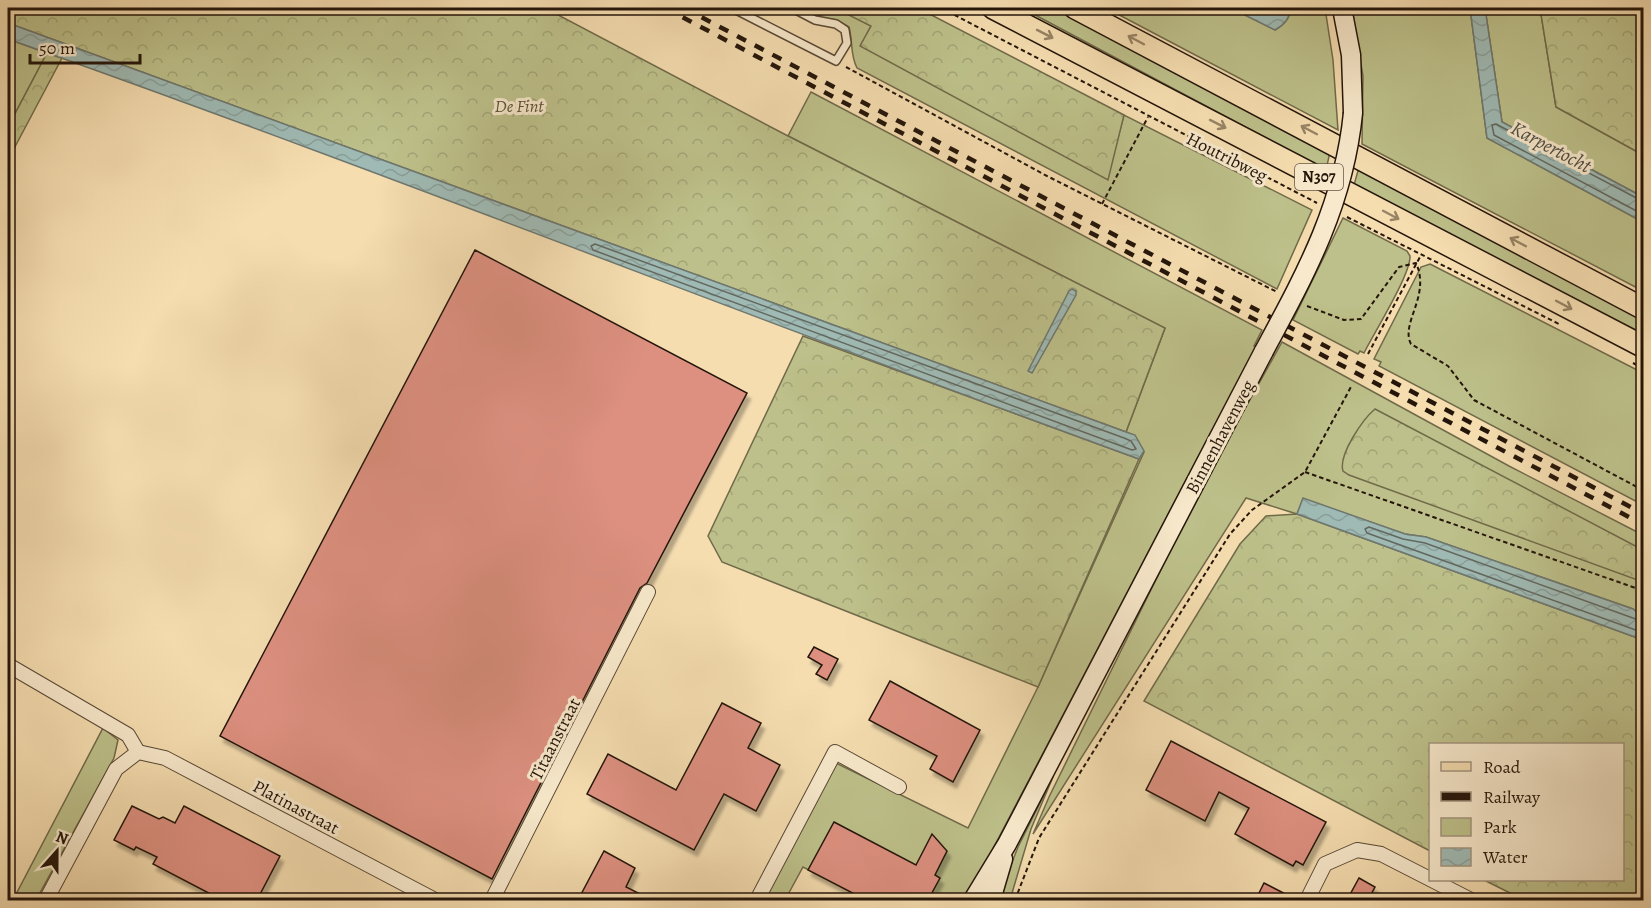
<svg xmlns="http://www.w3.org/2000/svg" width="1651" height="908" font-family="Alegreya,serif">
  <defs>
    <pattern id="forest-crowns" width="20" height="18" patternUnits="userSpaceOnUse" patternTransform="scale(1.5)"><rect width="20" height="18" fill="#bdc08a"/><path d="M2 6a3 3 0 1 1 6 0M12 15a3 3 0 1 1 6 0" fill="none" stroke="#a2a476"/></pattern>
    <pattern id="water-waves" width="16" height="10" patternUnits="userSpaceOnUse" patternTransform="scale(1.5)"><rect width="16" height="10" fill="#9fbab4"/><path d="M0 5q4-4 8 0t8 0" fill="none" stroke="#899f99"/></pattern>
    <filter id="shadow"><feDropShadow dx="3.5" dy="6" stdDeviation="1.5" flood-color="#0004"/></filter>
  </defs>
  <rect width="100%" height="100%" fill="#f5ddb0"/>
  <filter id="stains"><feTurbulence type="fractalNoise" baseFrequency=".00333" numOctaves="4"/><feColorMatrix values="0 0 0 0 .2 0 0 0 0 .09 0 0 0 0 .02 0 0 0 .5 -.17"/></filter>
  <radialGradient id="worn" r=".72"><stop offset=".6" stop-color="#630" stop-opacity="0"/><stop offset="1" stop-color="#630" stop-opacity=".3"/></radialGradient>
  <g fill="#bdc08a" stroke="#706a4a" stroke-width="1.5">
    <path d="M837,8L871,26L861,45L1107,179L1124,115L1312,210L1277,289L857,68C850,55 853,42 849,27L837,20L816,17Z"/>
    <polygon points="1022,8 1060,8 1330,152 1326,170"/>
    <path d="M1106,8H1231L1275,30C1284,25 1290,19 1291,8H1325L1333,60L1338,130Z"/>
    <polygon points="1352,8 1470,8 1487,138 1643,222 1643,291 1362,144 1363,76"/>
    <polygon points="1485,8 1540,8 1556,107 1643,155 1643,197 1502,122"/>
    <polygon points="8,39 47,53 8,127"/>
    <polygon points="811,92 1262,330 1254,346 1256,347 966,900 868,900 803,867 785,900 764,900 836,763 968,828 1038,687 1144,452 1135,436 1126,432 1165,328 788,136"/>
    <polygon points="1359,167 1643,316 1643,337 1354,185"/>
    <path d="M1343,218L1407,251L1410,256C1411,274 1374,333 1364,353L1360,351L1358,354L1293,320Z"/>
    <polygon points="1430,264 1643,373 1643,505 1379,366 1381,362 1374,359 1421,267"/>
    <polygon points="1282,342 1509,466 1643,535 1643,617 1633,609 1426,537 1405,534 1303,499 1297,514 1246,498 1033,834 1049,797 1202,486"/>
    <polygon points="103,728 118,740 114,758 36,900 13,900"/>
    <polygon points="1053,777 1031,829 1010,900 997,900 1018,847"/>
  </g>
  <g fill="url(#forest-crowns)" stroke="#706a4a" stroke-width="1.5">
    <polygon points="8,8 545,8 788,136 1165,328 1126,432 8,23"/>
    <polygon points="798,8 918,8 1124,115 1108,180 860,46 871,26 837,9 816,17"/>
    <polygon points="1540,8 1643,8 1643,155 1556,107"/>
    <polygon points="47,53 62,58 8,160 8,127"/>
    <polygon points="803,336 1139,459 1038,687 722,562 708,536"/>
    <path d="M1375,409L1643,550V582L1349,475L1343,471C1338,455 1363,419 1375,409Z"/>
    <polygon points="1297,514 1643,640 1643,900 1524,900 1484,880 1622,880 1622,744 1430,744 1430,851 1144,701 1240,544 1266,516"/>
  </g>
  <g fill="url(#water-waves)" stroke="#6e7870" stroke-width="1.5">
    <path d="M1231,8H1291C1290,18 1284,25 1275,30Z"/>
    <polygon points="1470,8 1485,8 1502,122 1643,197 1643,222 1487,138"/>
    <path d="M8,23L1126,432L1135,435L1144,451L1139,459C761,322 387,173 8,39Z"/>
    <polygon points="1072,289 1076,291 1076,295 1032,373 1028,371 1069,291"/>
    <polygon points="1303,498 1405,534 1426,537 1633,609 1643,617 1643,640 1297,514"/>
  </g>
  <g fill="none" stroke-linecap="round" stroke-linejoin="round">
    <g stroke="#62685f" stroke-width="1.5">
      <polyline points="1644,202 1496,124 1492,125 1494,135 1644,215"/>
      <polygon points="595,244 1124,438 1131,441 1136,449 1132,450 593,250 591,246"/>
      <polyline points="1644,622 1425,543 1403,539 1369,527 1365,529 1367,533 1644,633"/>
    </g>
  </g>
  <g fill="#dd9080" stroke="#24150a" stroke-width="1.5" filter="url(#shadow)">
    <polygon points="475,250 747,393 647,583 640,588 492,879 220,736"/>
    <polygon points="814,647 838,659 827,680 816,674 822,665 808,657"/>
    <polygon points="890,681 980,730 953,782 930,769 937,756 869,720"/>
    <polygon points="722,703 761,723 748,748 780,765 756,811 724,794 694,850 587,794 608,754 676,790"/>
    <polygon points="1171,741 1326,822 1303,865 1296,861 1293,866 1235,834 1249,808 1219,792 1205,821 1146,790"/>
    <polygon points="132,806 159,819 163,817 175,823 184,806 280,856 257,900 222,900 153,864 157,857 136,847 134,850 114,840"/>
    <polygon points="834,822 916,865 932,834 947,851 935,875 940,878 928,900 866,900 808,870"/>
    <polygon points="604,851 635,868 626,887 652,900 578,900"/>
    <polygon points="1359,878 1375,887 1368,900 1347,900"/>
    <polygon points="1264,883 1297,900 1264,900 1257,897"/>
  </g>
  <g fill="none" stroke-linecap="round" stroke-linejoin="round">
    <g stroke="#584734" stroke-width="10">
      <polyline id="lane" points="732,8 836,61 847,43 845,30 836,24 815,20 792,8"/>
    </g>
    <g stroke="#584734" stroke-width="16">
      <g id="street">
        <polyline points="8,665 128,735 138,752"/>
        <polyline points="46,900 116,769 138,752 165,758 435,900"/>
        <polyline points="492,900 648,592"/>
        <polyline points="757,900 835,752 899,787"/>
        <polyline points="1307,900 1325,864 1357,850 1381,854 1471,900"/>
      </g>
    </g>
    <g stroke="#24150a" stroke-width="21">
      <g id="secondary">
        <polyline points="1342,8 1351,55 1353,113"/>
        <polyline points="973,900 1007,844 1264,351"/>
        <polyline points="991,900 1003,859"/>
      </g>
    </g>
    <g stroke="#24150a" stroke-width="24">
      <g id="primary">
        <polyline points="993,8 1644,347"/>
        <polyline points="1075,8 1644,309"/>
      </g>
    </g>
    <g stroke="#24150a" stroke-width="2" stroke-dasharray="4.5 3" stroke-linecap="butt">
      <polyline points="941,8 1317,203"/>
      <polyline points="846,67 1047,176 1277,292"/>
      <polyline points="1102,204 1148,117"/>
      <polyline points="1347,217 1559,324"/>
      <path d="M1307,306L1344,320L1361,319L1399,267L1416,263C1431,296 1400,323 1411,344L1448,366L1474,400L1637,487L1644,475"/>
      <polyline points="1368,354 1421,255"/>
      <polyline points="1633,363 1644,369"/>
      <polyline points="1305,472 1644,591"/>
      <polyline points="1637,487 1644,490"/>
      <polyline points="1015,900 1039,838 1230,534 1252,510 1305,472 1352,385"/>
    </g>
    <use href="#lane" stroke="#f8e9cc" stroke-width="7"/>
    <use href="#street" stroke="#f8e9cc" stroke-width="14"/>
    <use href="#secondary" stroke="#f8e9cc" stroke-width="18"/>
    <use href="#primary" stroke="#f5ddb0" stroke-width="21"/>
    <g stroke="#24150a" stroke-width="4.5" stroke-dasharray="10 10" stroke-linecap="butt">
      <polyline points="665,8 1644,525"/>
      <polyline points="684,8 1644,514"/>
    </g>
    <g stroke="#24150a" stroke-width="21" stroke-linecap="butt">
      <path id="secondary-bridge" d="M1264,351C1306,273 1344,204 1353,113"/>
    </g>
    <use href="#secondary-bridge" stroke="#f8e9cc" stroke-width="18"/>
  </g>
  <defs><path id="oneway-shaft" d="M-6 0H5M1.5-3L5.5 0L1.5 3" fill="none" stroke-width="1.6" stroke-linecap="round" stroke-linejoin="round" transform="scale(1.5)"/></defs>
  <g stroke="#978365">
    <use href="#oneway-shaft" transform="translate(1045 34) rotate(27)"/>
    <use href="#oneway-shaft" transform="translate(1136 40) rotate(-152)"/>
    <use href="#oneway-shaft" transform="translate(1218 124) rotate(27)"/>
    <use href="#oneway-shaft" transform="translate(1309 130) rotate(-152)"/>
    <use href="#oneway-shaft" transform="translate(1391 215) rotate(28)"/>
    <use href="#oneway-shaft" transform="translate(1518 242) rotate(-152)"/>
    <use href="#oneway-shaft" transform="translate(1564 305) rotate(28)"/>
  </g>
  <g text-anchor="middle" dominant-baseline="central" stroke-width="6" stroke-linejoin="round" paint-order="stroke">
    <rect fill="#f8e9cc" stroke="#645544" stroke-width="1.5" x="1295" y="164" width="48" height="26" rx="4.5"/>
    <g font-size="16" font-weight="bold" fill="#24150a">
      <text x="1319" y="177">N307</text>
    </g>
    <g font-size="18" font-style="italic" fill="#5a5137" stroke="#f8e9cc">
      <text x="519" y="106">De Fint</text>
    </g>
    <g font-size="18" fill="#24150a" stroke="#f8e9cc">
      <text transform="translate(1227 157) rotate(27)">Houtribweg</text>
      <text transform="translate(1220 437) rotate(-62)">Binnenhavenweg</text>
      <text transform="translate(555 739) rotate(-63)">Titaanstraat</text>
      <text transform="translate(296 807) rotate(28)">Platinastraat</text>
    </g>
    <g font-size="20" font-style="italic" fill="#4f4f46" stroke="#f8e9cc">
      <text transform="translate(1551 147) rotate(28)">Karpertocht</text>
    </g>
  </g>
  <rect width="1651" height="908" fill="none" stroke="#f5ddb0" stroke-width="30"/>
  <rect x="9" y="9" width="1633" height="890" fill="none" stroke="#24150a" stroke-width="3"/>
  <rect x="15" y="15" width="1621" height="878" fill="none" stroke="#24150a" stroke-width="1.5"/>
  <rect x="1429" y="743" width="195" height="138" fill="#f8e9cc" stroke="#a3947e" stroke-width="1.5"/>
  <rect x="1441" y="762" width="30" height="9" fill="#f5ddb0" stroke="#a3947e" stroke-width="1.5"/>
  <text x="1483" y="773" font-size="18" fill="#24150a">Road</text>
  <rect x="1441" y="792" width="30" height="9" fill="#24150a" stroke="#a3947e" stroke-width="1.5"/>
  <text x="1483" y="803" font-size="18" fill="#24150a">Railway</text>
  <rect x="1441" y="818" width="30" height="18" fill="#bdc08a" stroke="#a3947e" stroke-width="1.5"/>
  <text x="1483" y="833" font-size="18" fill="#24150a">Park</text>
  <rect x="1441" y="848" width="30" height="18" fill="url(#water-waves)" stroke="#a3947e" stroke-width="1.5"/>
  <text x="1483" y="863" font-size="18" fill="#24150a">Water</text>
  <g transform="translate(57 851) rotate(21)" stroke="#f8e9cc" stroke-width="4.5" paint-order="stroke">
  <path d="M0-4.5L10 22L0 15L-10 22Z" fill="#24150a"/>
  <text y="-9" font-size="16" font-weight="bold" text-anchor="middle" fill="#24150a">N</text>
  </g>
  <path d="M30 54v9h110v-9" fill="none" stroke="#24150a" stroke-width="3"/>
  <text x="39" y="54" font-size="18" fill="#24150a" stroke="#f8e9cc" stroke-width="4.5" paint-order="stroke">50 m</text>
  <rect width="100%" height="100%" filter="url(#stains)"/>
  <rect width="100%" height="100%" fill="url(#worn)"/>
</svg>
